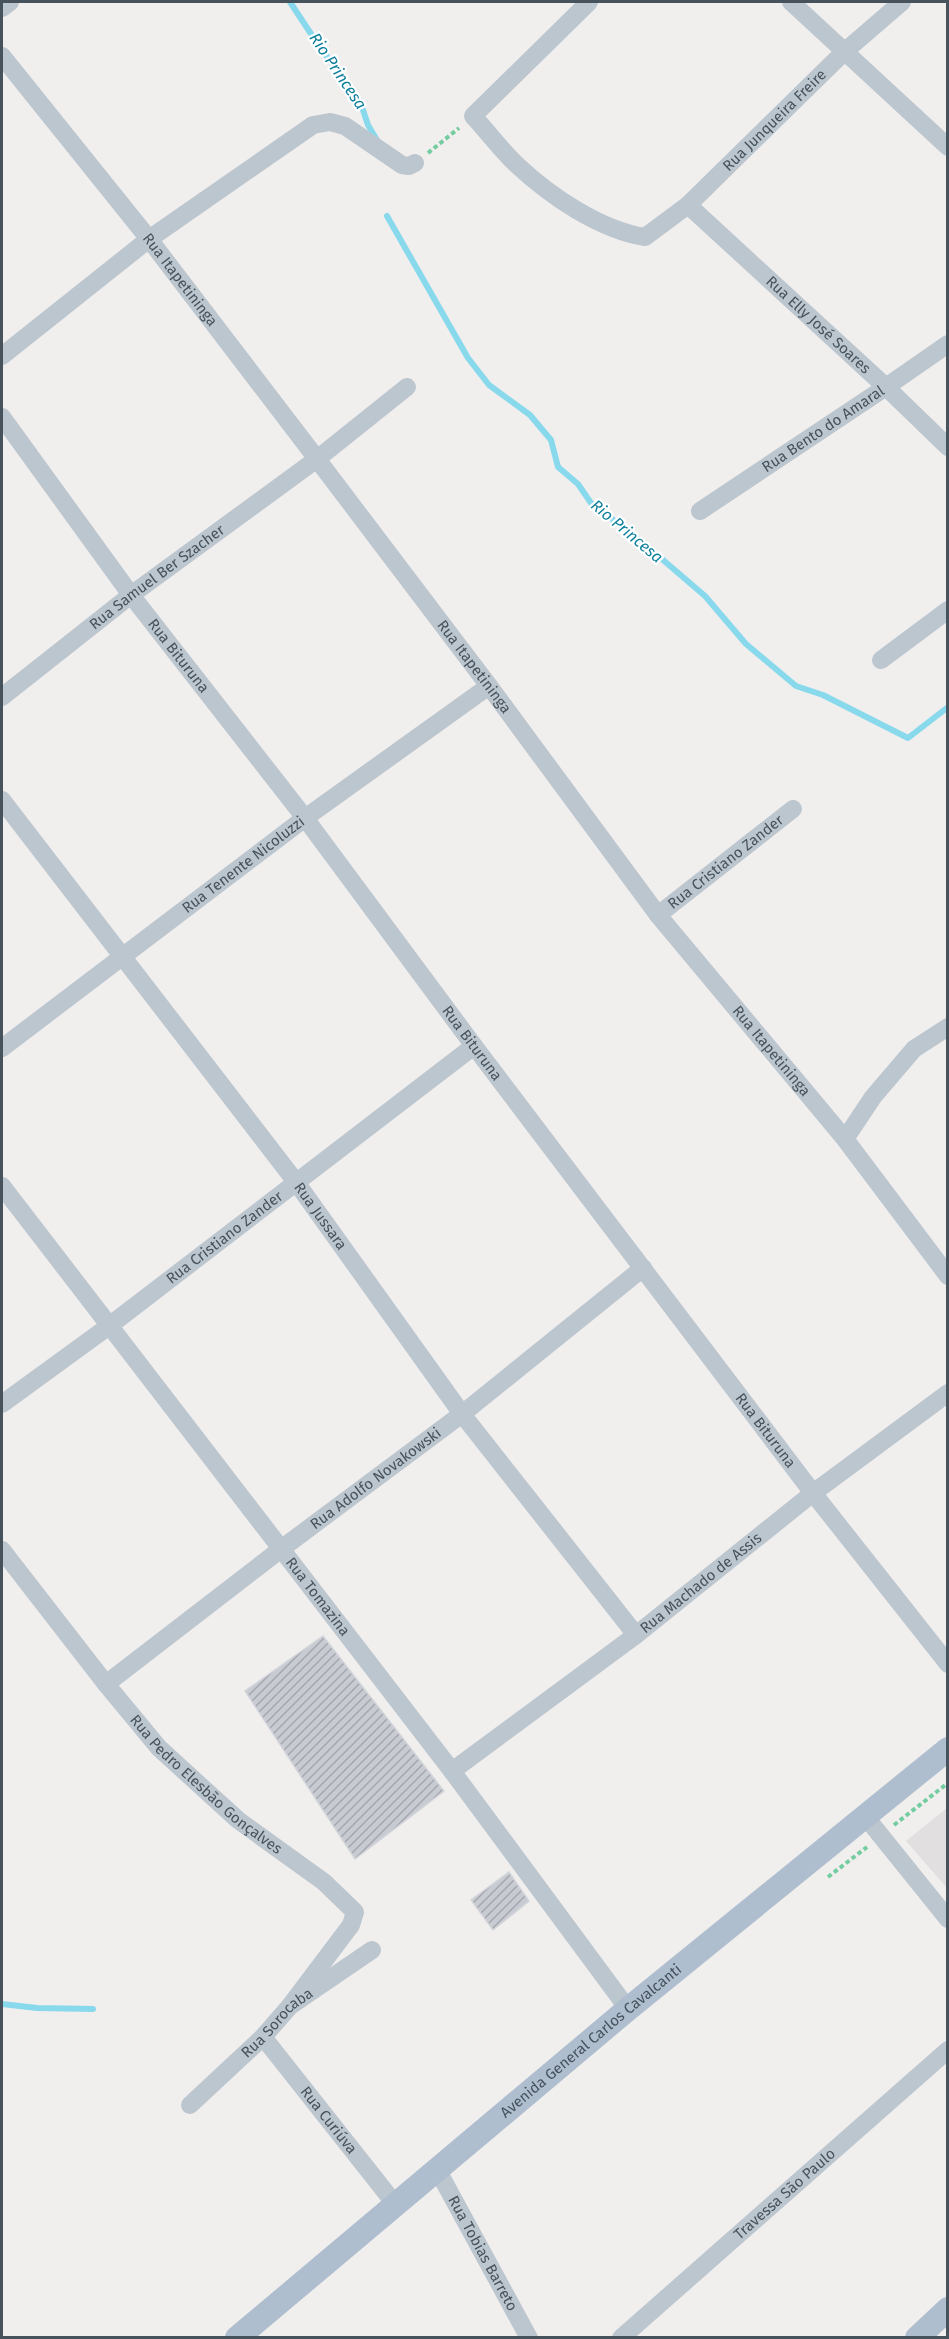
<svg xmlns="http://www.w3.org/2000/svg" width="949" height="2339" font-family="'Fira Sans',sans-serif">
  <defs>
    <pattern id="building-hatch" width="6" height="6" patternUnits="userSpaceOnUse" patternTransform="scale(1.5)"><rect width="6" height="6" fill="#c8cbd1"/><path d="M-1 1l2-2M0 6l6-6M5 7l2-2" fill="none" stroke="#a4a7ad"/></pattern>
  </defs>
  <rect width="100%" height="100%" fill="#f1eeee"/>
  <polygon fill="#e2dfe0" points="947,1808 947,1888 906,1841"/>
  <g fill="none" stroke-linecap="round" stroke-linejoin="round">
    <g stroke="#89d9ec" stroke-width="6">
      <polyline points="290,2 319,46 360,101 368,125 378,142"/>
      <polyline points="387,216 468,358 489,385 530,415 551,440 558,467 578,484 591,503 641,541 705,596 746,644 796,686 823,695 908,738 948,707"/>
      <polyline points="2,2004 37,2008 93,2009"/>
    </g>
  </g>
  <g fill="url(#building-hatch)" stroke="#d2d5da" stroke-width="1.5">
    <polygon points="323,1636 444,1791 355,1859 245,1691"/>
    <polygon points="509,1872 529,1901 493,1930 471,1900"/>
  </g>
  <g fill="none" stroke-linecap="round" stroke-linejoin="round">
    <g stroke="#74cda0" stroke-width="4" stroke-dasharray="4.5 3" stroke-linecap="butt">
      <polyline points="428,153 459,128"/>
      <polyline points="894,1825 948,1783"/>
      <polyline points="828,1877 867,1847"/>
    </g>
    <g stroke="#bcc6ce" stroke-width="18">
      <path id="s1" d="M589,2L473,116C488,132 501,150 517,165C550,196 600,230 645,237L688,205L844,52L902,2"/>
      <polyline points="791,2 948,147"/>
      <polyline points="2,8 10,2"/>
      <path id="s2" d="M2,56L149,239L317,459L489,686L658,915L845,1139L948,1276"/>
      <path id="s3" d="M688,205L886,387L948,447"/>
      <polyline points="2,356 149,239 313,125 330,122 345,126 402,165 409,166 415,163"/>
      <path id="s4" d="M2,417L131,595L305,818L474,1046L813,1493L948,1664"/>
      <path id="s5" d="M700,511L886,387L948,344"/>
      <polyline points="881,660 948,610"/>
      <path id="s6" d="M2,697L131,595L317,459L407,387"/>
      <path id="s7" d="M2,800L296,1182L462,1414L636,1635"/>
      <path id="s8" d="M658,915L793,809"/>
      <path id="s9" d="M2,1048L305,818L489,686"/>
      <polyline points="845,1139 873,1097 914,1049 948,1027"/>
      <path id="s10" d="M2,1186L452,1771L628,2009"/>
      <path id="s11" d="M2,1404L109,1326L474,1046"/>
      <path id="s12" d="M2,1550L106,1684L159,1748L238,1820L324,1882L355,1912L351,1925L290,2006"/>
      <path id="s13" d="M106,1684L281,1549L462,1414L643,1268"/>
      <path id="s14" d="M452,1771L636,1635L813,1493L948,1393"/>
      <polyline points="865,1816 948,1919"/>
      <path id="s15" d="M263,2037L395,2204"/>
      <path id="s16" d="M190,2105L263,2037L290,2006L372,1950"/>
      <path id="s17" d="M437,2169L529,2338"/>
      <path id="s18" d="M621,2338L948,2050"/>
    </g>
    <g stroke="#aebece" stroke-width="24">
      <path id="s19" d="M237,2338L628,2009L948,1749"/>
      <polyline points="917,2338 948,2309"/>
    </g>
  </g>
  <g text-anchor="middle" dominant-baseline="central" stroke-width="4.5" stroke-linejoin="round" paint-order="stroke">
    <g font-size="15" fill="#46525c" stroke="#fff">
      <text stroke="none"><textPath href="#s1" startOffset="552">Rua Junqueira Freire</textPath></text>
      <text stroke="none"><textPath href="#s2" startOffset="286">Rua Itapetininga</textPath></text>
      <text stroke="none"><textPath href="#s3" startOffset="177">Rua Elly José Soares</textPath></text>
      <text stroke="none"><textPath href="#s5" startOffset="148">Rua Bento do Amaral</textPath></text>
      <text stroke="none"><textPath href="#s6" startOffset="196">Rua Samuel Ber Szacher</textPath></text>
      <text stroke="none"><textPath href="#s4" startOffset="297">Rua Bituruna</textPath></text>
      <text stroke="none"><textPath href="#s2" startOffset="772">Rua Itapetininga</textPath></text>
      <text stroke="none"><textPath href="#s8" startOffset="86">Rua Cristiano Zander</textPath></text>
      <text stroke="none"><textPath href="#s9" startOffset="303">Rua Tenente Nicoluzzi</textPath></text>
      <text stroke="none"><textPath href="#s4" startOffset="783">Rua Bituruna</textPath></text>
      <text stroke="none"><textPath href="#s2" startOffset="1258">Rua Itapetininga</textPath></text>
      <text stroke="none"><textPath href="#s7" startOffset="524">Rua Jussara</textPath></text>
      <text stroke="none"><textPath href="#s11" startOffset="278">Rua Cristiano Zander</textPath></text>
      <text stroke="none"><textPath href="#s4" startOffset="1269">Rua Bituruna</textPath></text>
      <text stroke="none"><textPath href="#s13" startOffset="339">Rua Adolfo Novakowski</textPath></text>
      <text stroke="none"><textPath href="#s14" startOffset="312">Rua Machado de Assis</textPath></text>
      <text stroke="none"><textPath href="#s10" startOffset="518">Rua Tomazina</textPath></text>
      <text stroke="none"><textPath href="#s12" startOffset="312">Rua Pedro Elesbão Gonçalves</textPath></text>
      <text stroke="none"><textPath href="#s16" startOffset="120">Rua Sorocaba</textPath></text>
      <text stroke="none"><textPath href="#s19" startOffset="462">Avenida General Carlos Cavalcanti</textPath></text>
      <text stroke="none"><textPath href="#s15" startOffset="106">Rua Curiúva</textPath></text>
      <text stroke="none"><textPath href="#s18" startOffset="218">Travessa São Paulo</textPath></text>
      <text stroke="none"><textPath href="#s17" startOffset="96">Rua Tobias Barreto</textPath></text>
    </g>
    <g font-size="16" font-style="italic" fill="#0c7f9b" stroke="#fff">
      <text transform="translate(338 71) rotate(56)">Rio Princesa</text>
      <text transform="translate(627 531) rotate(40)">Rio Princesa</text>
    </g>
  </g>
  <rect width="949" height="2339" fill="none" stroke="#46525c" stroke-width="6"/>
</svg>
